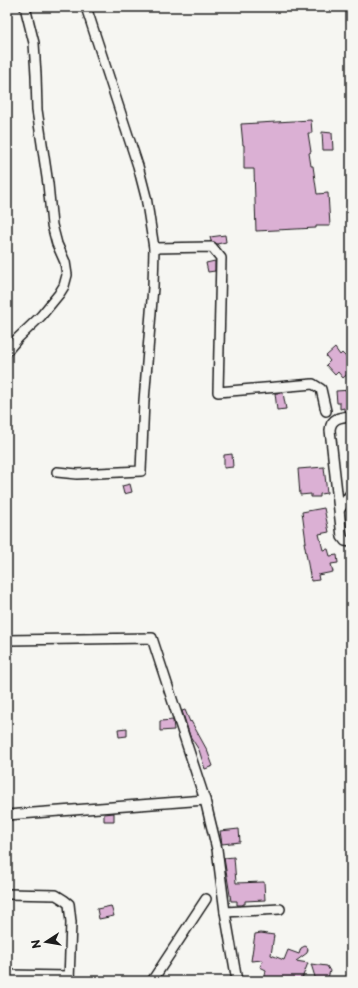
<svg xmlns="http://www.w3.org/2000/svg" width="358" height="988" font-family="'Playpen Sans',sans-serif">
  <rect width="100%" height="100%" fill="#f6f6f2"/>
  <filter id="ink" filterUnits="userSpaceOnUse"><feTurbulence type="fractalNoise" baseFrequency=".025" numOctaves="2"/><feDisplacementMap in="SourceGraphic" scale="8" xChannelSelector="R" yChannelSelector="G"/><feConvolveMatrix kernelMatrix="1 2 1 2 8 2 1 2 1" color-interpolation-filters="sRGB"/></filter>
  <g filter="url(#ink)">
    <g fill="#dbb0d4" stroke="#1c1c1c">
      <polygon points="311,120 312,133 308,133 311,152 309,153 311,166 313,166 317,194 328,193 330,226 316,226 316,228 256,231 254,169 244,169 244,145 243,145 241,124"/>
      <polygon points="322,132 332,133 333,150 323,150"/>
      <polygon points="225,235 226,242 217,244 211,241 210,237"/>
      <polygon points="215,261 215,271 208,272 206,263"/>
      <polygon points="335,348 340,355 342,353 351,362 346,366 351,371 343,378 338,372 335,375 326,365 330,361 326,356"/>
      <polygon points="351,390 351,410 344,411 344,408 340,409 340,403 337,403 336,391"/>
      <polygon points="275,393 283,393 286,409 277,410"/>
      <polygon points="232,454 233,467 224,468 224,455"/>
      <polygon points="324,467 327,493 320,494 320,497 311,497 311,494 300,495 298,469"/>
      <polygon points="130,484 132,492 124,494 122,486"/>
      <polygon points="324,508 329,532 319,534 323,550 328,549 330,556 337,555 338,563 331,564 333,572 318,575 319,580 311,581 304,542 306,542 302,512"/>
      <polygon points="185,710 190,722 191,721 207,750 213,766 205,769 199,750 190,736 182,711"/>
      <polygon points="173,720 174,730 160,731 160,721"/>
      <polygon points="127,728 127,736 119,737 118,729"/>
      <polygon points="114,813 114,821 104,821 104,814"/>
      <polygon points="239,829 240,842 222,844 220,831"/>
      <polygon points="234,857 236,883 264,882 265,900 245,901 245,904 243,904 243,905 237,905 237,901 231,901 224,858"/>
      <polygon points="111,906 114,916 99,919 97,909"/>
      <polygon points="261,933 274,935 271,955 284,960 288,950 299,954 301,948 305,946 307,947 308,949 307,953 296,961 308,963 301,981 264,981 266,970 260,967 263,960 251,961 255,934"/>
      <polygon points="311,964 327,966 330,971 327,981 321,981 315,977"/>
    </g>
    <g fill="none" stroke-linecap="round" stroke-linejoin="round">
      <g stroke="#1c1c1c" stroke-width="12">
        <g id="minor">
          <polyline points="154,248 212,247 221,258 218,392 313,384 321,389 326,411"/>
          <polyline points="7,351 18,338 41,316 59,294 64,286 67,275 65,262 57,244 52,225 48,184 37,110 36,75 34,43 25,7"/>
          <path d="M351,416C340,417 331,418 330,430L342,537L345,541L351,542"/>
          <polyline points="57,472 77,474 141,471 144,401 153,287 154,248 146,197 138,166 86,7"/>
          <polyline points="340,509 351,493"/>
          <polyline points="7,640 152,638 205,800 217,849 225,912 237,981"/>
          <polyline points="7,815 205,800"/>
          <polyline points="7,894 56,895 64,900 69,904 71,922 69,981"/>
          <polyline points="225,912 280,909"/>
          <polyline points="7,975 69,976"/>
          <polyline points="152,981 206,899"/>
        </g>
      </g>
      <use href="#minor" stroke="#f6f6f2" stroke-width="9"/>
    </g>
  </g>
  <rect width="358" height="988" fill="none" stroke="#f6f6f2" stroke-width="24"/>
  <rect x="12" y="12" width="334" height="964" fill="none" stroke="#1c1c1c" stroke-width="1.5" filter="url(#ink)"/>
  <g transform="translate(46 942) rotate(258)" stroke="#f6f6f2" stroke-width="3" paint-order="stroke">
  <path d="M0-3L7 15L0 10L-7 15Z" fill="#1c1c1c"/>
  <text y="-6" font-size="11" font-weight="bold" text-anchor="middle" fill="#1c1c1c">N</text>
  </g>
</svg>
